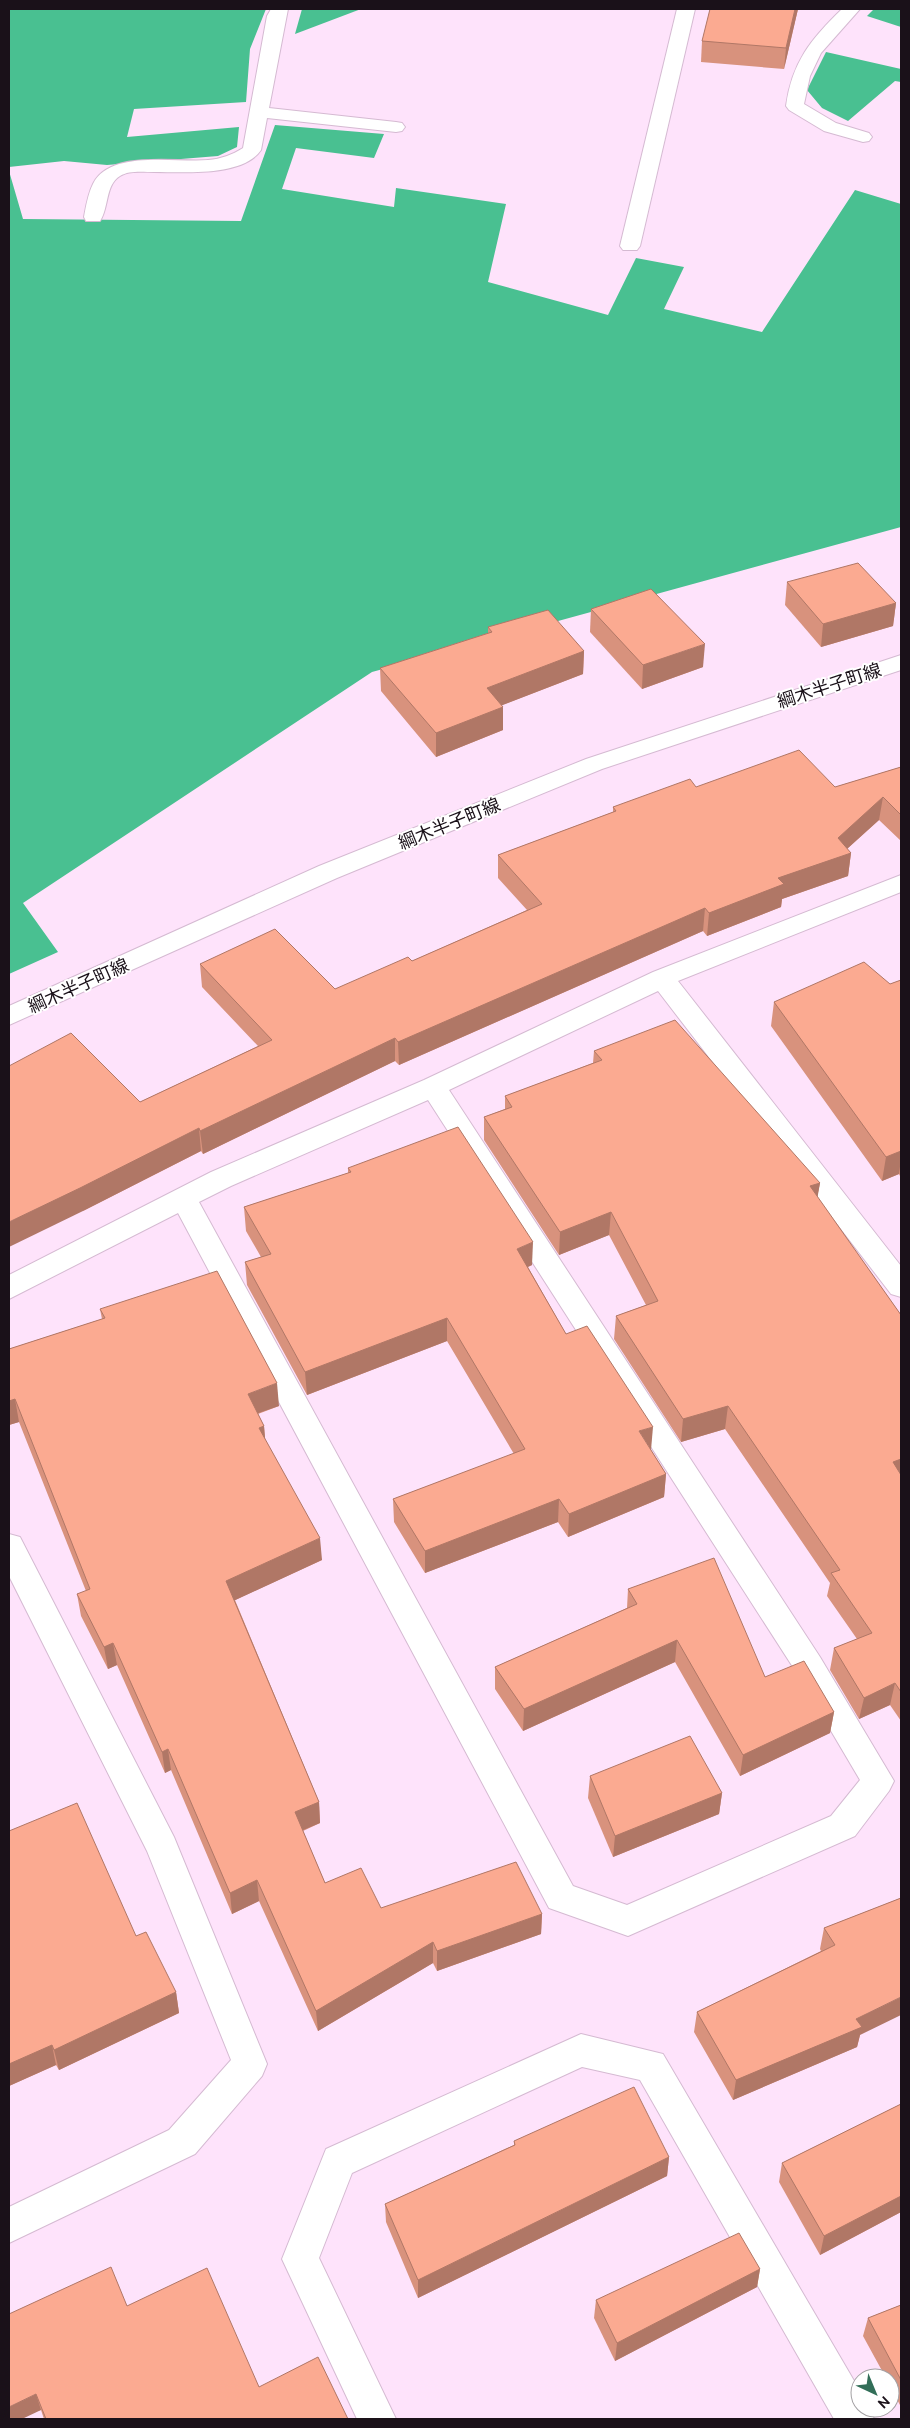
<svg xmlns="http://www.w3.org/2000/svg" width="910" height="2428" font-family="Ubuntu,'Noto Sans JP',sans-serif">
  <rect width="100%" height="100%" fill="#fee3fb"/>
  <g fill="#49c091">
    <polygon points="9,9 266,9 250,49 246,102 134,109 127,137 239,127 237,147 218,156 107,165 64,161 9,167"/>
    <polygon points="302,9 361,9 295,34"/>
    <polygon points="874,9 901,9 901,27 867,16"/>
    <polygon points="826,52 901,69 901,82 895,81 848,121 822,108 807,90"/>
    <polygon points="275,125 384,134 374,158 296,148 282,189 394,207 396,188 506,204 488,282 608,315 636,258 684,267 664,309 762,332 855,190 901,204 901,527 372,672 23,903 58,952 9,974 9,171 23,219 241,221"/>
  </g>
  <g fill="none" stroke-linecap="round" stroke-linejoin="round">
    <g stroke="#d5bad2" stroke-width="2">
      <g id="minor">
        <path d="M271,9H288L269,108L396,122L402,123L405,127L402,131L396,132L267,118L261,150C243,177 183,172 154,172C144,172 129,170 120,176C105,185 109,208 100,221H86L84,217C86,206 88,194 93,184C110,149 176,163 208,160C221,159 232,155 243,148L267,16Z"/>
        <polygon points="677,9 695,9 640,246 637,250 623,250 620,246"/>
        <path d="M842,9H860L821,53L810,76L804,104L836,123L869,133L872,137L869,141L863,142L824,131L789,110L786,106C792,62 811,39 842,9Z"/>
        <polygon points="901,655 901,670 602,769 337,878 9,1025 9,1006 319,866 586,759"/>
        <path d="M901,875V892L678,981L901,1266V1297L891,1294L658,991L449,1090L820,1657L894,1781L889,1791L855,1836L628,1936L549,1908L178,1213L9,1299V1275L211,1172L424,1080L653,972ZM428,1100L798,1675L860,1780L831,1816L627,1905L573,1886L199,1202L231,1186Z"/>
        <polygon points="9,1534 20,1537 174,1837 267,2064 262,2076 195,2154 9,2243 9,2207 169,2130 231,2060 147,1851 9,1576"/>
        <polygon points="581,2034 663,2054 860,2391 860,2408 869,2408 874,2419 834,2419 640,2080 582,2067 352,2173 319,2258 396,2419 357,2419 282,2259 326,2149"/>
      </g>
    </g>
    <use href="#minor" fill="#fff" fill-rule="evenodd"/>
  </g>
  <g fill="#d8927d">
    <polygon points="798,9 784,69 701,62 702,41"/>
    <polygon points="787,582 896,603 893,626 821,647 785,605"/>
    <polygon points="591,609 703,667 642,689 590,632"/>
    <polygon points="488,627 584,651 583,674 502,705 503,730 436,757 381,691 380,668 488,633"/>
    <polygon points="901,767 901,841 879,820 847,849 851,853 848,876 782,899 781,907 707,936 703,931 399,1065 395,1061 203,1154 201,1151 83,1211 140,1102 258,1046 202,987 200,964 335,989 412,961 527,910 498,878 498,855 613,812 613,807 696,787 835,787"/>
    <polygon points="901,980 901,1178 899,1174 882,1181 771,1026 774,1002 890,984"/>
    <polygon points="594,1051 820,1183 817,1197 901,1315 901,1721 890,1705 859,1719 830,1670 834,1648 857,1639 827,1596 830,1583 725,1429 681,1442 614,1339 616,1316 646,1305 609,1235 559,1255 484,1140 484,1117 505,1109 505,1096 593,1063"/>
    <polygon points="348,1168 532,1265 528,1267 566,1334 651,1450 666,1474 664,1497 568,1537 558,1522 425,1573 394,1522 393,1499 514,1454 447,1341 307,1395 247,1285 245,1262 261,1257 246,1231 244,1207 348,1173"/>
    <polygon points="100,1309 279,1406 258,1414 264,1426 265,1440 322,1560 235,1600 319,1802 320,1823 303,1831 325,1883 381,1908 542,1914 541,1934 437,1971 433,1963 318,2031 259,1901 232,1914 171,1770 165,1773 117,1665 108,1669 81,1616 77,1594 86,1591 19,1422 9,1425 9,1349 102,1319"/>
    <polygon points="628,1589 765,1677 834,1712 830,1733 740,1776 675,1662 523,1731 495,1689 495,1667 627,1608"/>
    <polygon points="590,1776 722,1793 719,1814 613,1857 588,1798"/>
    <polygon points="9,1831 136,1936 176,1992 179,2013 59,2070 56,2065 9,2086"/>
    <polygon points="901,1898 860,2035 857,2047 733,2100 694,2032 697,2012 821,1951 820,1949 824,1928"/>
    <polygon points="901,2104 901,2212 820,2255 779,2182 782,2163"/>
    <polygon points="514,2141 669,2157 667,2176 418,2298 386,2222 385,2204 514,2145"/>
    <polygon points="760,2269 757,2287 615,2361 594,2318 596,2300"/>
    <polygon points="901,2305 901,2407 890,2386 890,2378 886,2378 863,2336 868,2318"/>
    <polygon points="127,2306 259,2387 348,2419 44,2419 41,2410 9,2419"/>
  </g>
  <g fill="#b07766">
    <polygon points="795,9 798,9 784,69 786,48"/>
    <polygon points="896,603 893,626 821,647 823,624"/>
    <polygon points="705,644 703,667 642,689 643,665"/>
    <polygon points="584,651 583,674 487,711 487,688"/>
    <polygon points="503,707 503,730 436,757 436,733"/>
    <polygon points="883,797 879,820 838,857 851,853 848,876 782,899 781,907 707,936 709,913 778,878 838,838"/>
    <polygon points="705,908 703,931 399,1065 398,1042"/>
    <polygon points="395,1038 395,1061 203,1154 200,1131"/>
    <polygon points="199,1128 201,1151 83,1211 9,1247 9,1222"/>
    <polygon points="901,1151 901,1159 899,1174 882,1181 886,1157"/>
    <polygon points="820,1183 816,1206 810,1186"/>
    <polygon points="611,1212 609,1235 559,1255 560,1232"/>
    <polygon points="533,1242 532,1265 516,1272 517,1249"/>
    <polygon points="447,1318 447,1341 307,1395 305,1372"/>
    <polygon points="277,1383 279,1406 250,1416 248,1394"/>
    <polygon points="15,1399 19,1422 9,1425 9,1401"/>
    <polygon points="728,1406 725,1429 681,1442 683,1419"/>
    <polygon points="264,1426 266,1449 259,1428"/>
    <polygon points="653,1427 651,1450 639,1431"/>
    <polygon points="901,1459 901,1480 893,1462"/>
    <polygon points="666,1474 664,1497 568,1537 569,1514"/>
    <polygon points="559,1499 558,1522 425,1573 425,1551"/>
    <polygon points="320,1538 322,1560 229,1603 226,1581"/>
    <polygon points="677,1640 675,1662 523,1731 524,1709"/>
    <polygon points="113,1643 117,1665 108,1669 104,1647"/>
    <polygon points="895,1683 890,1705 859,1719 864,1698"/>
    <polygon points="834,1712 830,1733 740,1776 743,1755"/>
    <polygon points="168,1749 171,1770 165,1773 162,1752"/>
    <polygon points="722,1793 719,1814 613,1857 615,1836"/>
    <polygon points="319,1802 320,1823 296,1833 295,1812"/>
    <polygon points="257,1880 259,1901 232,1914 230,1893"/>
    <polygon points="542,1914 541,1934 437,1971 437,1951"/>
    <polygon points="433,1942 433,1963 318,2031 316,2011"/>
    <polygon points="176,1992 179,2013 59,2070 54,2050"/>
    <polygon points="901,1997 901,2015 860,2035 857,2047 733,2100 736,2080 856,2019"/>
    <polygon points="52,2045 56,2065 9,2086 9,2064"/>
    <polygon points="669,2157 667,2176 418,2298 418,2280"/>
    <polygon points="901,2196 901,2212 820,2255 824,2236"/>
    <polygon points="760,2269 757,2287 615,2361 617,2343"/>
    <polygon points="36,2394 41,2410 22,2419 9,2419 9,2407"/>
  </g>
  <g fill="#fbaa91" stroke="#b07766">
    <polygon points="710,9 795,9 786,48 702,41"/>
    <polygon points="858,563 896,603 823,624 787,582"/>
    <polygon points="651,589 705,644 643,665 591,609"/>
    <polygon points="548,610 584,651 487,688 503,707 436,733 380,668 492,632 488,627"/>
    <polygon points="799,750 835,787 901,767 901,815 883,797 838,838 851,853 778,878 784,884 709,913 705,908 398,1042 395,1038 200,1131 199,1128 80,1188 9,1222 9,1066 71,1033 140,1102 272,1040 200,964 275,929 335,989 408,957 412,961 542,904 498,855 616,811 613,807 690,779 696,787"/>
    <polygon points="864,962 890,984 901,980 901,1151 886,1157 774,1002"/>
    <polygon points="675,1020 820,1183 810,1186 901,1315 901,1459 893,1462 901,1475 901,1692 895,1683 864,1698 834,1648 872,1633 831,1573 840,1570 728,1406 683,1419 616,1316 658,1301 611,1212 560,1232 484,1117 512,1107 505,1096 602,1060 594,1051"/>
    <polygon points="458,1127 533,1242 517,1249 566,1334 587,1326 653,1427 639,1431 666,1474 569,1514 559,1499 425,1551 393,1499 525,1449 447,1318 305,1372 245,1262 271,1254 244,1207 351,1172 348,1168"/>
    <polygon points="217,1271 277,1383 248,1394 264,1426 259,1428 320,1538 226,1581 319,1802 295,1812 325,1883 361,1868 381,1908 516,1862 542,1914 437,1951 433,1942 316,2011 257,1880 230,1893 168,1749 162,1752 113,1643 104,1647 77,1594 90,1589 15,1399 9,1401 9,1349 105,1318 100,1309"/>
    <polygon points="714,1558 765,1677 804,1661 834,1712 743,1755 677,1640 524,1709 495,1667 637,1604 628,1589"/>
    <polygon points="690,1736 722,1793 615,1836 590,1776"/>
    <polygon points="77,1803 136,1936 146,1932 176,1992 54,2050 52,2045 9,2064 9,1831"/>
    <polygon points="901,1898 901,1997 856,2019 862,2027 736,2080 697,2012 835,1945 824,1928"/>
    <polygon points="634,2087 669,2157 418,2280 385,2204 515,2145 514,2141"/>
    <polygon points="901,2104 901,2196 824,2236 782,2163"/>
    <polygon points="739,2233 760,2269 617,2343 596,2300"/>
    <polygon points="111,2267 127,2306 207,2268 259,2387 318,2357 348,2419 46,2419 36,2394 9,2407 9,2314"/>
    <polygon points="901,2305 901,2380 868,2318"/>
  </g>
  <g text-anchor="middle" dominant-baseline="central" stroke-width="4" stroke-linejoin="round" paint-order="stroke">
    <g font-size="18" fill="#1a1119" stroke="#fff">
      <text transform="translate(829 685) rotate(-18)">綱木半子町線</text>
      <text transform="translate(449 823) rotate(-22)">綱木半子町線</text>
      <text transform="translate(78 985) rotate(-24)">綱木半子町線</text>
    </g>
  </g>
  <rect width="910" height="2428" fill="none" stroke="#1a1119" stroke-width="20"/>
  <g transform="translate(875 2393) rotate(136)"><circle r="24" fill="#ffffff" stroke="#a3a0a3"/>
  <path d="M0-4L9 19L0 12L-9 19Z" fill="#326e58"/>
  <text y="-8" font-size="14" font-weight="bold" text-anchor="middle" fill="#1a1119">N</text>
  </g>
</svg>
